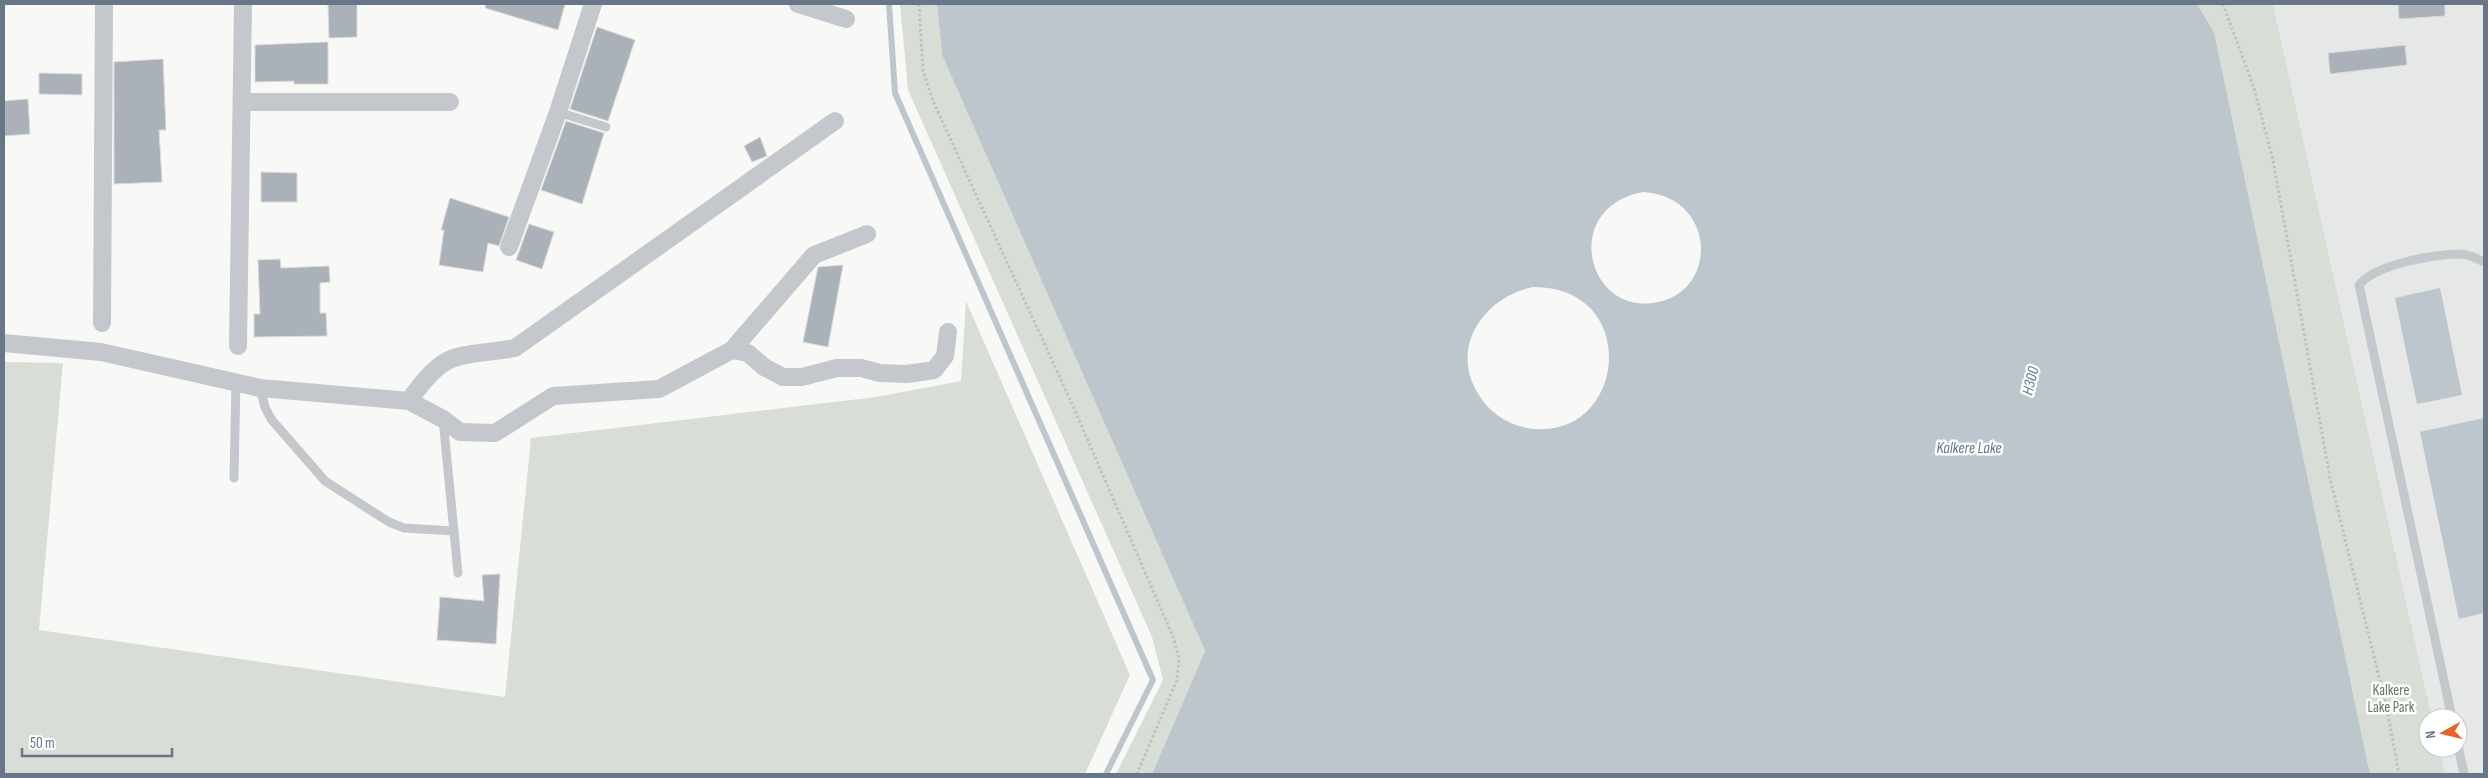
<svg xmlns="http://www.w3.org/2000/svg" width="2488" height="778" font-family="'Sofia Sans Condensed',sans-serif">
  <rect width="100%" height="100%" fill="#f8f9f6"/>
  <polygon fill="#e6e8e7" points="2273,4 2484,4 2484,774 2445,774 2439,748 2458,748 2458,718 2432,718"/>
  <g fill="#d8ded5">
    <polygon points="900,4 937,4 942,55 1205,651 1152,774 1116,774 1163,680 1152,637 908,90"/>
    <polygon points="2197,4 2273,4 2432,718 2428,718 2428,748 2439,748 2445,774 2370,774 2214,32"/>
    <polygon points="966,301 1130,675 1085,774 4,774 4,362 63,363 39,630 505,697 531,438 876,397 961,381"/>
  </g>
  <g fill="#bcc6cc" fill-rule="evenodd">
    <path d="M937,4H2197L2214,32L2370,774H1152L1205,651L942,55ZM1643,192C1717,196 1720,294 1653,303C1585,312 1562,207 1643,192ZM1533,287C1644,286 1626,445 1527,428C1505,424 1488,411 1477,392C1450,345 1485,297 1533,287Z"/>
    <polygon points="2440,288 2462,395 2417,404 2395,298"/>
    <polygon points="2484,418 2484,613 2459,619 2420,432"/>
  </g>
  <g fill="none" stroke-linecap="round" stroke-linejoin="round">
    <polyline stroke="#bcc6cc" stroke-width="6" points="889,4 895,93 1153,680 1106,774"/>
  </g>
  <g fill="#aab1b9" stroke="#dadad8">
    <polygon points="328,4 357,4 357,37 329,38"/>
    <polygon points="486,4 565,4 558,30 485,8"/>
    <polygon points="2398,4 2445,4 2445,16 2399,19"/>
    <polygon points="597,27 635,40 608,121 570,109"/>
    <polygon points="328,42 328,84 294,84 294,81 255,82 255,45"/>
    <polygon points="2405,45 2407,65 2330,74 2328,53"/>
    <polygon points="163,59 166,130 159,130 162,182 114,184 114,62"/>
    <polygon points="39,73 82,74 82,95 39,94"/>
    <polygon points="28,99 30,134 4,136 4,101"/>
    <polygon points="566,121 604,133 582,204 541,190"/>
    <polygon points="760,137 767,156 752,162 744,146"/>
    <polygon points="261,172 297,173 297,202 261,202"/>
    <polygon points="450,198 509,217 499,246 488,243 483,272 439,265 444,230 441,230"/>
    <polygon points="529,224 554,232 542,269 516,260"/>
    <polygon points="280,259 281,268 329,266 330,282 320,283 320,313 326,313 327,336 254,337 254,314 260,314 258,260"/>
    <polygon points="843,265 828,347 803,342 818,267"/>
    <polygon points="500,574 496,644 437,640 440,597 484,601 482,575"/>
  </g>
  <g fill="none" stroke-linecap="round" stroke-linejoin="round">
    <g stroke="#bec0c3" stroke-width="3" stroke-dasharray="2.5 2.5" stroke-linecap="butt">
      <polyline points="919,4 923,71 933,101 1073,406 1174,639 1179,659 1177,680 1137,774"/>
      <polyline points="2223,4 2254,88 2273,160 2330,478 2387,709 2399,774"/>
    </g>
    <g stroke="#c4c8cc" stroke-width="9">
      <polyline points="558,112 606,127"/>
      <polyline points="260,388 265,407 271,419 325,481 389,522 404,528 454,531"/>
      <polyline points="443,419 458,573"/>
      <polyline points="234,478 236,382"/>
      <path d="M2452,718L2359,285C2376,264 2432,255 2458,254C2468,254 2476,258 2484,262"/>
      <polyline points="2458,746 2464,774"/>
    </g>
    <g stroke="#c4c8cc" stroke-width="18">
      <polyline points="798,4 846,19"/>
      <polyline points="242,102 450,102"/>
      <polyline points="509,247 558,112 593,4"/>
      <polyline points="102,323 104,4"/>
      <polyline points="4,343 101,352 260,388 409,401 443,419 460,432 495,433 553,396 659,389 732,350 814,255 867,234"/>
      <polyline points="238,346 243,4"/>
      <polyline points="732,350 748,353 764,367 783,377 802,377 837,368 861,368 880,373 907,374 934,370 945,356 948,332"/>
      <path d="M409,401C446,347 457,358 515,348L835,121"/>
    </g>
  </g>
  <g text-anchor="middle" dominant-baseline="central" stroke-width="5" stroke-linejoin="round" paint-order="stroke">
    <g font-size="15" fill="#657962" stroke="#fff">
      <text x="2391" y="690">Kalkere<tspan x="2391" dy="17">Lake Park</tspan></text>
    </g>
    <g font-size="16" font-style="italic" fill="#637783" stroke="#fff">
      <text transform="translate(2031 381) rotate(-76)">H300</text>
      <text x="1969" y="448">Kalkere Lake</text>
    </g>
  </g>
  <rect width="2488" height="778" fill="none" stroke="#677788" stroke-width="10"/>
  <g transform="translate(2443 733) rotate(262)"><circle r="24" fill="#ffffff" stroke="#c2c9cf"/>
  <path d="M0-4L9 19L0 12L-9 19Z" fill="#e66329"/>
  <text y="-8" font-size="14" font-weight="bold" text-anchor="middle" fill="#677788">N</text>
  </g>
  <path d="M22 748v8h150v-8" fill="none" stroke="#677788" stroke-width="2.5"/>
  <text x="30" y="748" font-size="15" fill="#677788" stroke="#ffffff" stroke-width="4" paint-order="stroke">50 m</text>
</svg>
